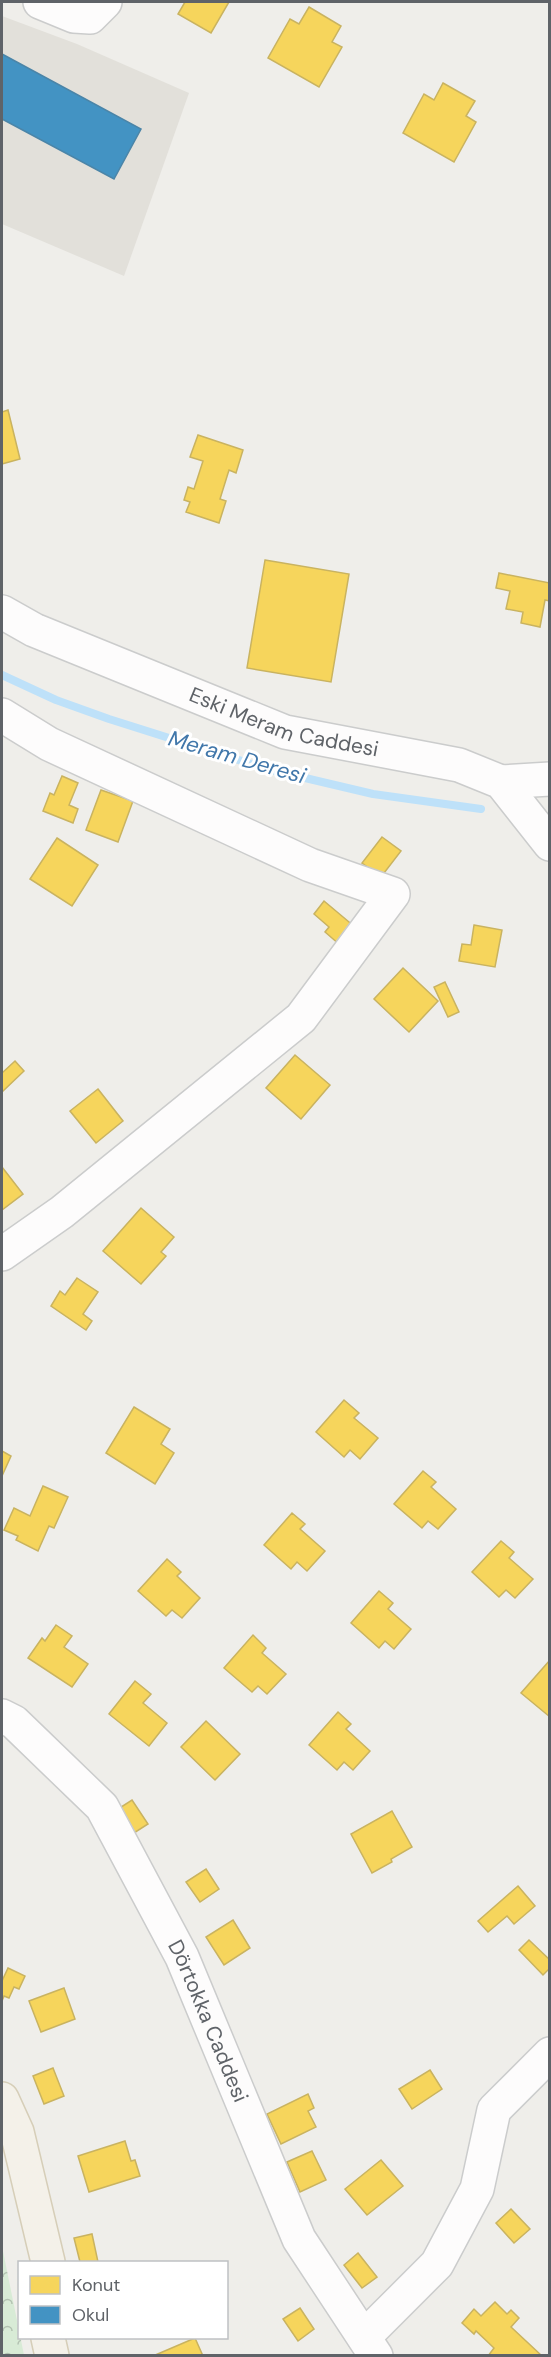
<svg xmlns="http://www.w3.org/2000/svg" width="551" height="2357" font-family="'DM Sans',sans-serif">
  <defs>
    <pattern id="forest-crowns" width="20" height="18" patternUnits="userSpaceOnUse" patternTransform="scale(1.5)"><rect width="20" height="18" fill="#d8ebd6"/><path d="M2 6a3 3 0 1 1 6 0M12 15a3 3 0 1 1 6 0" fill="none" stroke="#b2c2b1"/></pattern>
  </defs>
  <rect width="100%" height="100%" fill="#efeeea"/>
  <polygon fill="#e2e0da" points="2,16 77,44 189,93 124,276 2,224"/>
  <polygon fill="url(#forest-crowns)" points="2,2246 24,2355 2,2355"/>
  <g fill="#f6d55c" stroke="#c9b360" stroke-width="1.5">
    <polygon points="185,2 229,2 211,33 178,14"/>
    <polygon points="309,7 341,26 332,42 342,47 319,87 268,58 290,19 299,24"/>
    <polygon points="443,83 475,101 466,116 476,122 454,162 403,133 424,94 434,100"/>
    <polygon points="8,410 20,459 2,464 2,412"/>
    <polygon points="198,435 243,450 236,473 229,470 220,499 226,501 219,523 186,512 190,502 184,500 188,487 194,489 203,461 190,457"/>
    <polygon points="265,560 349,574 331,682 247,668"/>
    <polygon points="499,573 550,583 550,601 545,600 540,627 521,623 523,612 506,609 510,591 496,588"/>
    <polygon points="62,776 78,783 69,805 78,809 73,823 43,811 50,793 54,795"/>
    <polygon points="101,790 133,801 118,842 86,830"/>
    <polygon points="382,837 401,851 381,877 362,863"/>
    <polygon points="57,838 98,865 72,906 30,879"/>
    <polygon points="324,901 355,927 340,945 325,932 329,927 314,914"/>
    <polygon points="474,925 502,930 495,967 459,961 462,944 471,945"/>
    <polygon points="403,968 438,1001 409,1032 374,999"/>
    <polygon points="445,982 459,1012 448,1017 434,987"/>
    <polygon points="295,1055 330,1085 301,1119 266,1088"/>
    <polygon points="15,1061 24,1071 2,1092 2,1073"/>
    <polygon points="98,1089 123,1121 96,1143 70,1111"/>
    <polygon points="2,1167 23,1194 2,1210"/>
    <polygon points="141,1208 174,1237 161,1252 166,1256 141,1284 103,1251"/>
    <polygon points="77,1278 98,1292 83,1314 92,1321 86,1330 51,1306 60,1291 65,1295"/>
    <polygon points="344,1400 359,1413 354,1418 378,1438 360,1459 350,1450 344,1457 316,1432"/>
    <polygon points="134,1407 170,1429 161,1444 174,1453 155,1484 106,1453"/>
    <polygon points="2,1451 11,1456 2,1476"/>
    <polygon points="423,1471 436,1482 431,1487 456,1509 438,1529 428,1521 422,1528 394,1504"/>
    <polygon points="43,1486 68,1497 54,1528 49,1526 38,1551 16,1540 18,1536 4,1530 14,1508 30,1516"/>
    <polygon points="292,1513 305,1524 300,1529 325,1551 307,1571 297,1562 291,1569 264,1545"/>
    <polygon points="501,1541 514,1552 509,1558 533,1579 515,1598 506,1590 499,1597 472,1572"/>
    <polygon points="167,1559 181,1572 177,1576 200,1598 182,1618 172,1610 166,1616 138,1591"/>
    <polygon points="379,1591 393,1603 388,1609 411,1629 394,1649 385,1641 379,1648 351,1623"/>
    <polygon points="56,1625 72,1636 64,1647 88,1664 72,1687 28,1658 42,1638 45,1641"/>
    <polygon points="253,1635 266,1648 262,1653 286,1674 267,1694 258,1686 252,1692 224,1668"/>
    <polygon points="550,1660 550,1717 521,1693"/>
    <polygon points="135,1681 151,1694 143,1703 167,1723 149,1746 109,1714"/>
    <polygon points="338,1712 351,1724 346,1729 370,1751 353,1770 344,1762 337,1770 309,1745"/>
    <polygon points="206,1721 240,1754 215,1780 181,1747"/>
    <polygon points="132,1800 148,1824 134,1833 118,1809"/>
    <polygon points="392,1811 412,1847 391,1859 392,1862 372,1873 351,1834"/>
    <polygon points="206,1869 219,1889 200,1902 186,1882"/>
    <polygon points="518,1886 535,1906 514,1924 507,1916 488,1932 478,1921"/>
    <polygon points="233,1920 250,1948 224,1965 206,1937"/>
    <polygon points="529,1940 550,1960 550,1968 543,1975 519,1950"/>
    <polygon points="8,1968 25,1976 19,1989 14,1987 9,1998 4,1996 2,2001 2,1981"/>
    <polygon points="64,1988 75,2019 41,2032 29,2001"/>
    <polygon points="53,2068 64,2096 44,2104 33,2076"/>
    <polygon points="430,2070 442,2089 412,2109 399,2089"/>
    <polygon points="308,2094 314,2108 308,2111 316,2127 281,2144 267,2114"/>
    <polygon points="125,2141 131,2161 135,2160 140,2176 89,2192 78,2156"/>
    <polygon points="312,2151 326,2180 300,2192 287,2162"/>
    <polygon points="381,2160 403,2186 367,2215 345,2189"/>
    <polygon points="511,2209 530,2229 514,2243 496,2223"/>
    <polygon points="92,2234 98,2262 80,2262 74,2238"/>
    <polygon points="358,2253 377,2277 362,2288 344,2265"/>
    <polygon points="495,2302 507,2314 511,2310 519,2318 511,2327 542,2356 488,2356 494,2348 476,2331 474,2334 462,2323 474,2309 481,2316"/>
    <polygon points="300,2308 314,2329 298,2341 283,2319"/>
    <polygon points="195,2338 203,2356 153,2356"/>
  </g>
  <polygon fill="#4393c3" stroke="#4b85a8" stroke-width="1.5" points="2,54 141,129 114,179 2,119"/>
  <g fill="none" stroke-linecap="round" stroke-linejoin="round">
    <polyline stroke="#bee1f9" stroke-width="8" points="2,675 56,700 109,719 267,769 373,794 481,809"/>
    <g stroke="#cbcccc" stroke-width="36">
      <g id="minor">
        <polyline points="40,2 74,16 90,17 105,2"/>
        <path id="s1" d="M2,612L34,630L285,732L459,765L501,782L550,844"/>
        <polyline points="2,715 49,744 310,865 393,894 301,1018 62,1212 2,1254"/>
        <polyline points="501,782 550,779"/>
        <path id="s2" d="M2,1716L14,1722L102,1807L182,1957L299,2239L376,2356"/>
        <polyline points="364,2337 437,2264 477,2189 494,2110 550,2054"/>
      </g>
    </g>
    <g stroke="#d6ceb8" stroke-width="36">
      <g id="major">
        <polyline points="2,2099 17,2132 48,2262"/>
        <polyline points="48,2338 52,2356"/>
      </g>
    </g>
    <use href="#minor" stroke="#fdfcfc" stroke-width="33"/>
    <use href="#major" stroke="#f4f1e9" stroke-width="33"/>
  </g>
  <g text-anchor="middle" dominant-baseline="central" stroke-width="6" stroke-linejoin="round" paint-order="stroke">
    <g font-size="21" fill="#5f6368" stroke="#fff">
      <text stroke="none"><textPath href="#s1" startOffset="304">Eski Meram Caddesi</textPath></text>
      <text stroke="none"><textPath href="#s2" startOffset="375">Dörtokka Caddesi</textPath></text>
    </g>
    <g font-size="22" font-style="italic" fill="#4177aa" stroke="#fff">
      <text transform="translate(237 757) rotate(16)">Meram Deresi</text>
    </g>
  </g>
  <rect width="551" height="2357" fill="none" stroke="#5f6368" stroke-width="6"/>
  <rect x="18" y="2261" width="210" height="78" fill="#ffffff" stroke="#bfc1c3" stroke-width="1.5"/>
  <rect x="30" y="2276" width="30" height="18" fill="#f6d55c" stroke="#bfc1c3" stroke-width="1.5"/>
  <text x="72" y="2291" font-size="18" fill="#5f6368">Konut</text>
  <rect x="30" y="2306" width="30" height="18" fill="#4393c3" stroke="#bfc1c3" stroke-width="1.5"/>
  <text x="72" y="2321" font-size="18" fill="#5f6368">Okul</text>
</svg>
